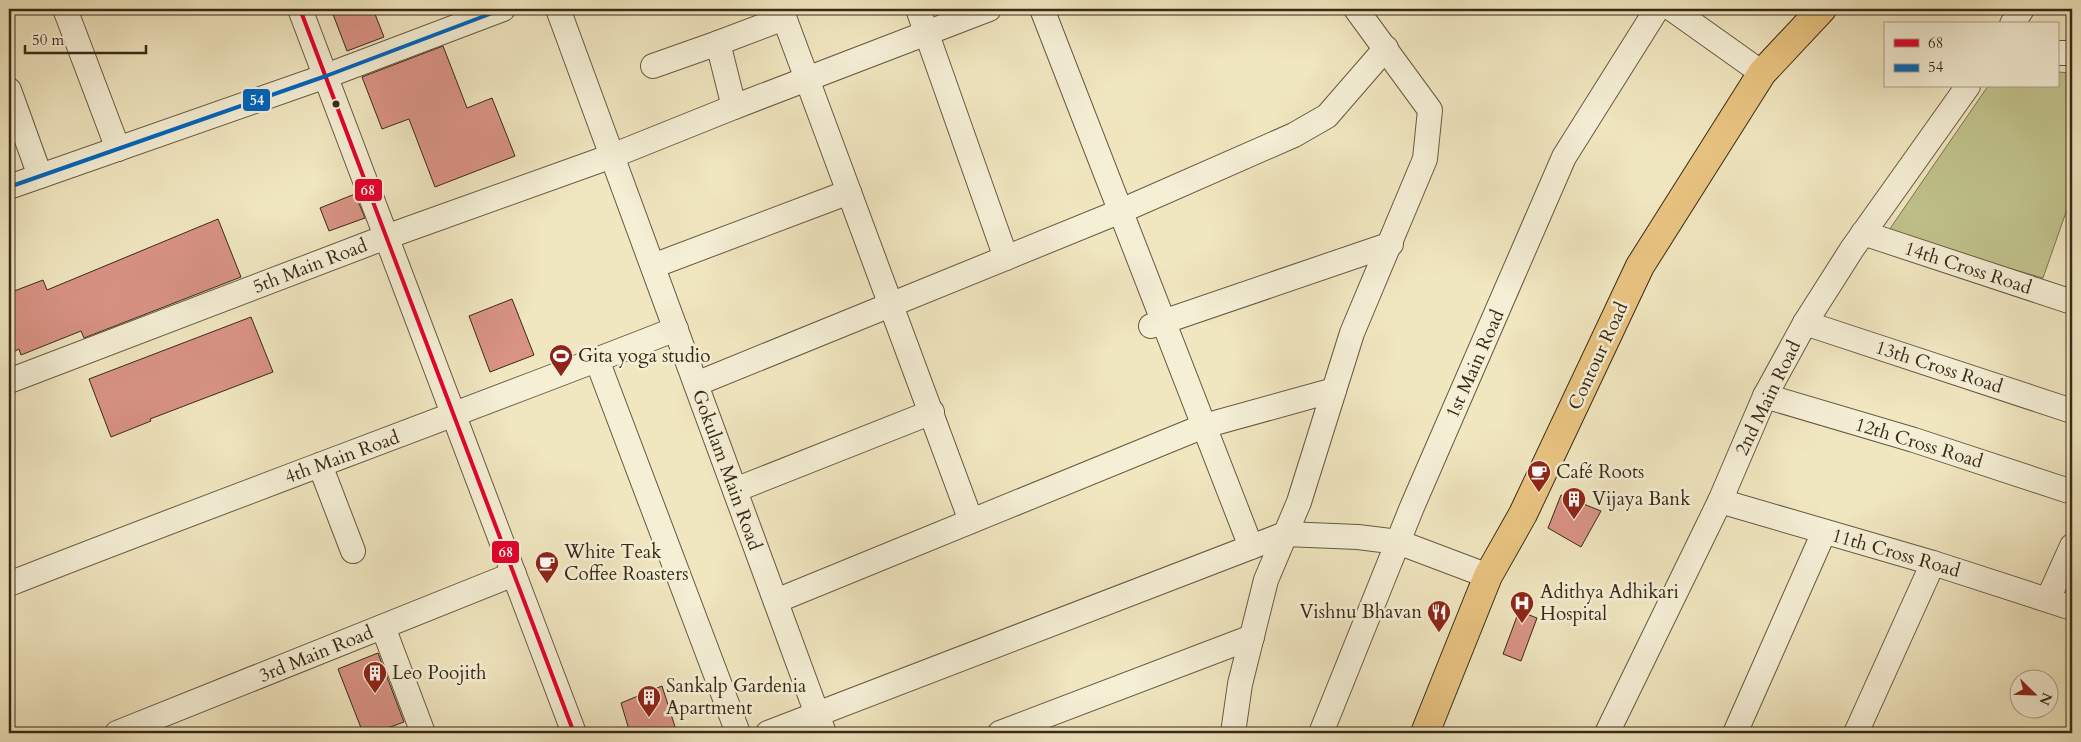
<svg xmlns="http://www.w3.org/2000/svg" width="2081" height="742" font-family="Cardo,serif">
  <rect width="100%" height="100%" fill="#f0e6c0"/>
  <filter id="stains"><feTurbulence type="fractalNoise" baseFrequency=".004" numOctaves="4"/><feColorMatrix values="0 0 0 0 .2 0 0 0 0 .09 0 0 0 0 .02 0 0 0 .5 -.17"/></filter>
  <radialGradient id="worn" r=".72"><stop offset=".6" stop-color="#630" stop-opacity="0"/><stop offset="1" stop-color="#630" stop-opacity=".3"/></radialGradient>
  <polygon fill="#c1c38d" stroke="#7c7652" points="2057,72 2072,73 2072,195 2043,278 1887,233 1988,86 2057,86"/>
  <g fill="#d99385" stroke="#382a17">
    <polygon points="331,9 373,9 384,37 347,51"/>
    <polygon points="443,46 467,108 492,98 515,156 435,187 409,119 382,129 362,77"/>
    <polygon points="355,194 365,218 329,231 320,208"/>
    <polygon points="218,219 241,277 84,338 81,331 21,355 19,349 9,354 9,293 43,280 47,290"/>
    <polygon points="512,299 534,355 490,372 469,316"/>
    <polygon points="251,317 273,372 150,419 151,421 111,437 89,379"/>
    <polygon points="1561,495 1601,511 1581,547 1548,528"/>
    <polygon points="1519,611 1537,618 1521,661 1503,654"/>
    <polygon points="378,653 404,722 374,733 363,733 338,669"/>
    <polygon points="662,686 677,733 630,733 621,703"/>
  </g>
  <g fill="none" stroke-linecap="round" stroke-linejoin="round">
    <g stroke="#665941" stroke-width="26">
      <g id="minor">
        <polyline points="65,9 118,149"/>
        <polyline points="300,9 574,733"/>
        <polyline points="558,9 824,733"/>
        <polyline points="781,9 971,521"/>
        <polyline points="918,9 1006,258"/>
        <polyline points="1042,9 1251,547"/>
        <polyline points="1672,9 1762,73"/>
        <polyline points="2012,24 2022,9"/>
        <polyline points="718,43 784,18"/>
        <polyline points="2057,53 2072,53"/>
        <polyline points="9,90 40,176"/>
        <polyline points="734,107 989,9"/>
        <polyline points="9,187 326,76 503,9"/>
        <polyline points="1863,233 2072,302"/>
        <polyline points="653,266 849,192"/>
        <polyline points="1805,323 2072,411"/>
        <polyline points="1151,326 1391,244"/>
        <polyline points="597,360 738,733"/>
        <polyline points="9,381 386,237 612,156 734,107 718,43 653,66"/>
        <polyline points="696,384 1121,211 1294,135 1327,116 1386,48"/>
        <polyline points="1765,396 1914,440 2072,492"/>
        <polyline points="320,465 353,551"/>
        <polyline points="735,490 932,412"/>
        <polyline points="1720,501 1933,563 2072,608"/>
        <path d="M9,584C230,497 454,416 676,329"/>
        <polyline points="2048,599 2072,546"/>
        <polyline points="776,601 1204,426 1334,390"/>
        <polyline points="383,627 423,733"/>
        <polyline points="117,733 514,574"/>
        <polyline points="768,733 1285,534 1358,537 1398,542 1488,576"/>
        <polyline points="1000,733 1252,637"/>
        <polyline points="1233,733 1240,684 1266,580 1299,502 1352,333 1425,159 1430,110 1356,9"/>
        <polyline points="1321,733 1412,507 1564,157 1657,9"/>
        <polyline points="1607,733 1720,501 1765,396 1805,323 1852,249 1968,86"/>
        <polyline points="1735,733 1824,532"/>
        <polyline points="1856,733 1933,563"/>
      </g>
    </g>
    <g stroke="#382a17" stroke-width="30">
      <polyline id="major" points="1425,733 1488,576 1523,514 1640,266 1762,73 1822,9"/>
    </g>
    <use href="#minor" stroke="#f5efd6" stroke-width="24"/>
    <use href="#major" stroke="#e8c380" stroke-width="28"/>
    <g stroke="#f5efd6" stroke-width="8">
      <polyline id="bus-1" points="300,9 574,733"/>
    </g>
    <g stroke="#f5efd6" stroke-width="8">
      <polyline id="bus-2" points="9,187 326,76 503,9"/>
    </g>
    <use href="#bus-1" stroke="#e4002b" stroke-width="4"/>
    <use href="#bus-2" stroke="#0065bd" stroke-width="4"/>
  </g>
  <defs>
    <g id="stadium-pin" transform="scale(1.25)"><path d="M0 17L-7.5 6A9.5 9.5 0 1 1 7.5 6Z" fill="#8f2418" stroke="#f5efd6"/><path d="M0-5a6.5 5 0 1 0 0 10a6.5 5 0 1 0 0-10ZM-3.5-1.8h7v3.6h-7Z" fill="#fff"/></g>
    <g id="cafe-pin" transform="scale(1.25)"><path d="M0 17L-7.5 6A9.5 9.5 0 1 1 7.5 6Z" fill="#8f2418" stroke="#f5efd6"/><path d="M-5.5-4.5H6V0H3Q3 3.5 0 3.5H-2.5Q-5.5 3.5-5.5 0ZM3-3.2v2h1.7v-2ZM-6 4.5H4V6H-6Z" fill="#fff"/></g>
    <g id="building-pin" transform="scale(1.25)"><path d="M0 17L-7.5 6A9.5 9.5 0 1 1 7.5 6Z" fill="#8f2418" stroke="#f5efd6"/><path d="M-4-6H4V6H1V3H-1V6H-4ZM-2.5-4.3h1.7v1.8h-1.7ZM.8-4.3h1.7v1.8H.8ZM-2.5-1h1.7V.8h-1.7ZM.8-1h1.7V.8H.8Z" fill="#fff"/></g>
    <g id="hospital-pin" transform="scale(1.25)"><path d="M0 17L-7.5 6A9.5 9.5 0 1 1 7.5 6Z" fill="#8f2418" stroke="#f5efd6"/><path d="M-5-5h3v3.5h4V-5h3V5h-3V1.5h-4V5h-3Z" fill="#fff"/></g>
    <g id="restaurant-pin" transform="scale(1.25)"><path d="M0 17L-7.5 6A9.5 9.5 0 1 1 7.5 6Z" fill="#8f2418" stroke="#f5efd6"/><path d="M-5-6h1v4h1v-4h1v4h1v-4h1v5L-1.5 .5V6h-2V.5L-5-1ZM5-6V6H3V1.5H1.5Q1.5-4 5-6Z" fill="#fff"/></g>
  </defs>
  <g fill-rule="evenodd">
    <use href="#stadium-pin" x="561" y="356"/>
    <use href="#cafe-pin" x="1539" y="472"/>
    <use href="#building-pin" x="1574" y="499"/>
    <use href="#cafe-pin" x="547" y="563"/>
    <use href="#hospital-pin" x="1522" y="603"/>
    <use href="#restaurant-pin" x="1439" y="612"/>
    <use href="#building-pin" x="375" y="673"/>
    <use href="#building-pin" x="649" y="697"/>
  </g>
  <circle fill="#382a17" stroke="#f5efd6" stroke-width="2" cx="336" cy="104" r="4.5"/>
  <g text-anchor="middle" dominant-baseline="central" stroke-width="5" stroke-linejoin="round" paint-order="stroke">
    <g font-size="19" fill="#382a17" stroke="#f5efd6">
      <text transform="translate(310 266) rotate(-21)">5th Main Road</text>
      <text transform="translate(1968 268) rotate(18)">14th Cross Road</text>
      <text transform="translate(1598 356) rotate(-65)">Contour Road</text>
      <text transform="translate(1475 364) rotate(-66)">1st Main Road</text>
      <text transform="translate(1939 367) rotate(18)">13th Cross Road</text>
      <text transform="translate(1768 398) rotate(-64)">2nd Main Road</text>
      <text transform="translate(1919 443) rotate(17)">12th Cross Road</text>
      <text transform="translate(342 457) rotate(-20)">4th Main Road</text>
      <text transform="translate(727 470) rotate(70)">Gokulam Main Road</text>
      <text transform="translate(1896 553) rotate(16)">11th Cross Road</text>
      <text transform="translate(316 654) rotate(-22)">3rd Main Road</text>
    </g>
    <g font-size="19" fill="#382a17" stroke="#f5efd6" text-anchor="start">
      <text x="578" y="356">Gita yoga studio</text>
      <text x="1556" y="472">Café Roots</text>
      <text x="1592" y="499">Vijaya Bank</text>
      <text x="564" y="552">White Teak<tspan x="564" dy="22">Coffee Roasters</tspan></text>
      <text x="1540" y="592">Adithya Adhikari<tspan x="1540" dy="22">Hospital</tspan></text>
      <text x="1422" y="612" text-anchor="end">Vishnu Bhavan</text>
      <text x="392" y="673">Leo Poojith</text>
      <text x="666" y="686">Sankalp Gardenia<tspan x="666" dy="22">Apartment</tspan></text>
    </g>
  </g>
  <g stroke="#f5efd6" stroke-width="2">
    <rect x="242" y="88" width="29" height="24" rx="5" fill="#0065bd"/>
    <rect x="354" y="178" width="29" height="24" rx="5" fill="#e4002b"/>
    <rect x="491" y="540" width="29" height="24" rx="5" fill="#e4002b"/>
  </g>
  <g font-size="14" text-anchor="middle" font-weight="bold" fill="#fff">
    <text x="257" y="105">54</text>
    <text x="368" y="195">68</text>
    <text x="506" y="557">68</text>
  </g>
  <rect width="2081" height="742" fill="none" stroke="#f0e6c0" stroke-width="30"/>
  <rect x="10" y="10" width="2061" height="722" fill="none" stroke="#382a17" stroke-width="2.5"/>
  <rect x="15" y="15" width="2051" height="712" fill="none" stroke="#382a17"/>
  <rect x="1884" y="22" width="175" height="65" fill="#f5efd6" stroke="#a9a08a"/>
  <rect x="1894" y="39" width="25" height="8" fill="#e4002b" stroke="#a9a08a"/>
  <text x="1928" y="48" font-size="15" fill="#382a17">68</text>
  <rect x="1894" y="64" width="25" height="8" fill="#0065bd" stroke="#a9a08a"/>
  <text x="1928" y="72" font-size="15" fill="#382a17">54</text>
  <g transform="translate(2034 694) rotate(113)"><circle r="24" fill="#f5efd6" stroke="#a9a08a"/>
  <path d="M0-4L9 19L0 12L-9 19Z" fill="#8f2418"/>
  <text y="-8" font-size="14" font-weight="bold" text-anchor="middle" fill="#382a17">N</text>
  </g>
  <path d="M25 45v8h121v-8" fill="none" stroke="#382a17" stroke-width="2.5"/>
  <text x="32" y="45" font-size="15" fill="#382a17" stroke="#f5efd6" stroke-width="4" paint-order="stroke">50 m</text>
  <rect width="100%" height="100%" filter="url(#stains)"/>
  <rect width="100%" height="100%" fill="url(#worn)"/>
</svg>
